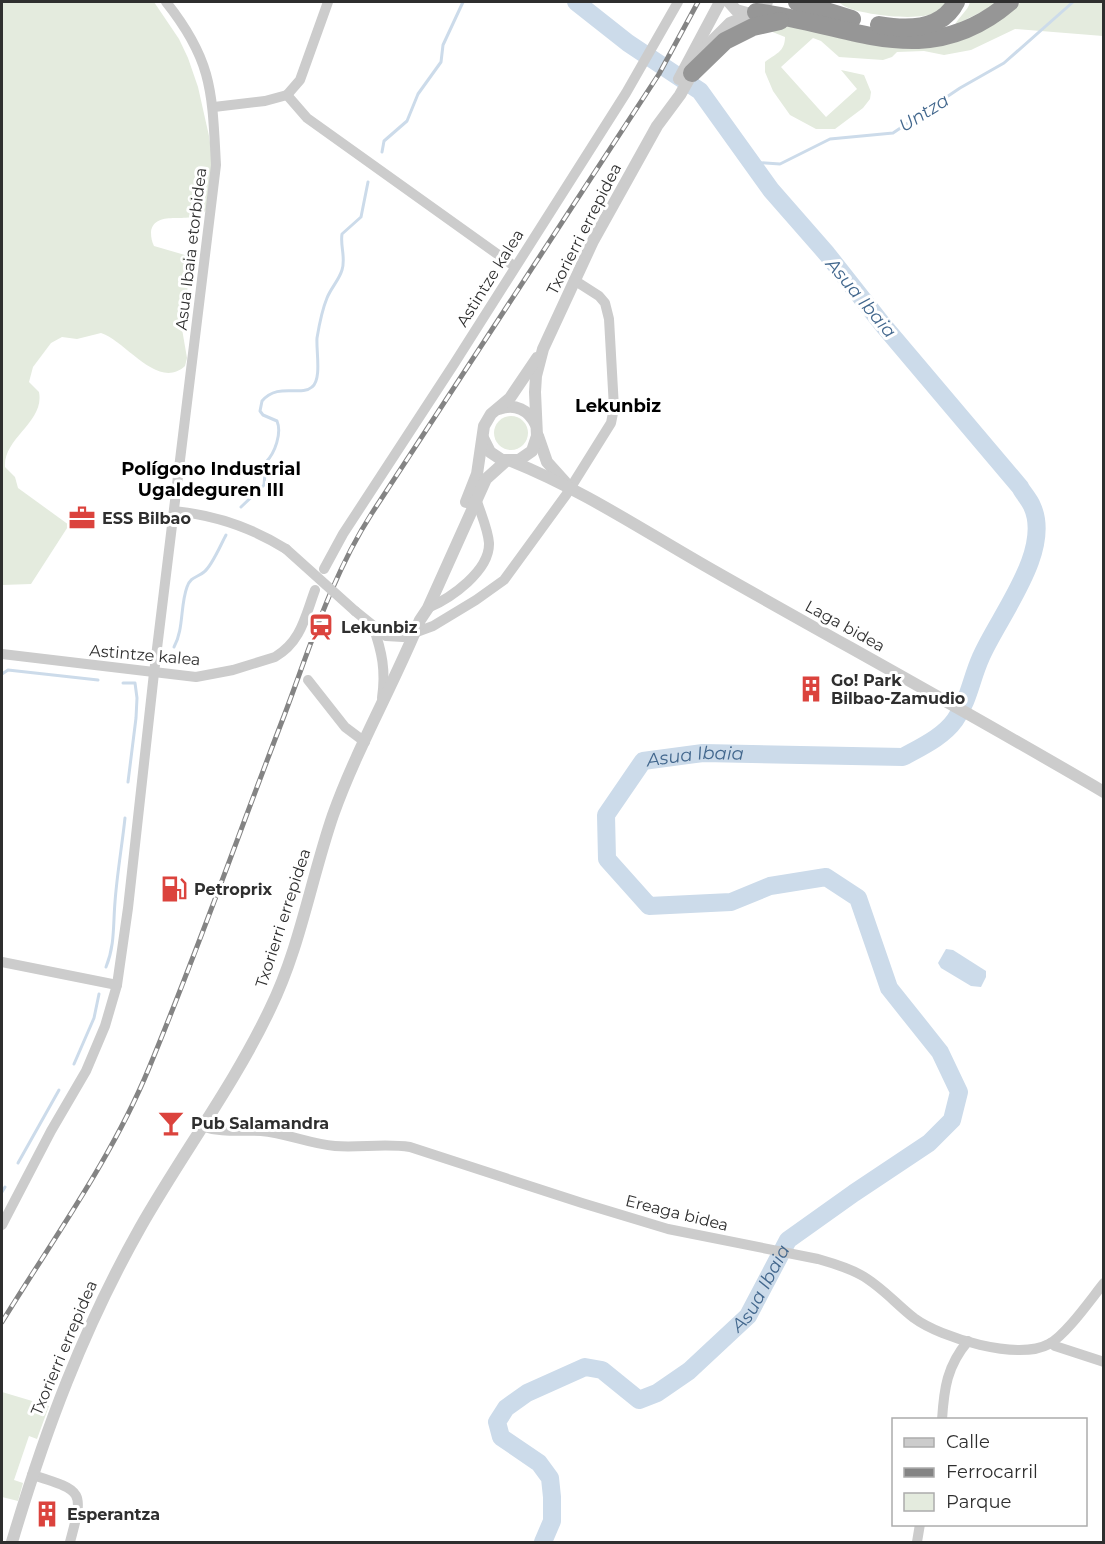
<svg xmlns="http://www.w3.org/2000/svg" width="1105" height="1544" font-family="Montserrat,sans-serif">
  <rect width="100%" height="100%" fill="#fff"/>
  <g fill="#e4ebde">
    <path d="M2,2H154L179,39L188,58L198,87L209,136L213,164L206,210C193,227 155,207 151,232C151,238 152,242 154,246L185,255L191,263L182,329L187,358L185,366C158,391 126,341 101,333L77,339L62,337L51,343L33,367L29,382L39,392C45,422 3,438 5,467L15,477L18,488L69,525L31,584L2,585Z"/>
    <path d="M836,2H947C944,5 941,10 937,12C920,22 861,15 844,6C841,4 839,2 836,2Z"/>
    <path d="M970,2H1001L955,25C959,16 968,11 970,2Z"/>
    <path d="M1021,2H1103V36L1015,29L971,50L944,55L924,51L897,52L892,57L883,60L839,57L821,41L813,38L781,67L826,117L857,89L841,70L864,75L871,92L870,99L863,108L835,129H816L790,115L773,91L765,72V62C775,54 785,52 785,37L753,24L762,20L907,46L1014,8Z"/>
    <circle cx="511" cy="433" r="17"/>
    <polygon points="2,1392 49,1406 37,1439 29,1436 14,1480 23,1483 18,1501 2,1497"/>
  </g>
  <polygon fill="#ccdbea" points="946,949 953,950 986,971 986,977 981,987 971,986 941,968 938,963"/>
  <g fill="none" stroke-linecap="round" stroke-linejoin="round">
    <g stroke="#ccdbea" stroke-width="3">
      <polyline points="382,152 384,141 407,121 418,94 441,62 443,45 463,2"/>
      <polyline points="749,162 780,164 830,139 893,133 960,88 1004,63 1073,2"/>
      <path d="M241,507L264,485L266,462C275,453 282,433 277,421L263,415L260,411L262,401C278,382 301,397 312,387C322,379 316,351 317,338C319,326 322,310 327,298C331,288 339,280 342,270C346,258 340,246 342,234L361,217L368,182"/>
      <path d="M174,647C184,629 180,606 187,587C191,576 197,578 204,572C212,566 221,544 226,535"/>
      <polyline points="2,674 8,670 98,680"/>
      <polyline points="123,683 135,683 137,698 136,718 128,782"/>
      <path d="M106,967C115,945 113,925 115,902C117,874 122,846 125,818"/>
      <polyline points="74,1064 94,1018 99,994"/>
      <polyline points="18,1163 59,1090"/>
      <polyline points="2,1192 5,1187"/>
    </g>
    <path stroke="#ccdbea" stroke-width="18" id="s1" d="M543,1542L552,1521V1497L550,1478L539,1463L501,1437L497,1422L506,1408L527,1393L585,1367L602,1370L639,1400L657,1393L689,1371L748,1316L788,1240L854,1193L929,1143L952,1120L959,1092L940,1052L889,988L858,898L826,877L770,886L731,902L649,906L607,859L606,815L643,761L703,753L903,757C921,747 943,737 955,720C969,700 971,679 981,657C998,617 1053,551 1032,506C1029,499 1023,493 1020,487L883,325L827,254L771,190L700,91L628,43L576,2"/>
    <g stroke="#ccc" stroke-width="10">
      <polyline points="287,95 300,80 328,2"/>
      <polyline points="214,107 265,101 287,95 307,118 514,266"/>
      <path d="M174,511C215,515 251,527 286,549"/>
      <polyline points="324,569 343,534 454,364 626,93 678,2"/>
      <path d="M428,608C451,598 490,571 489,543C488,529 480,512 476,498"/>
      <polyline points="355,611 386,636 403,637 433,626 476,600 504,580 566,495 611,423 614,408 609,319 605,303 599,296 574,280"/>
      <path d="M373,626C382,652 386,670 382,698"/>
      <path d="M2,654L196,677L233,670L275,657C301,642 305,617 315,590"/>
      <polyline points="308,680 345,727 365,742"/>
      <polyline points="2,962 117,985"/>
      <path d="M201,1126C221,1133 240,1130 261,1131C286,1133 310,1144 335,1146C360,1148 384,1143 410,1147L582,1203L668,1229L818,1259C832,1263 847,1267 861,1275C881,1286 896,1304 914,1318C941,1338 1018,1361 1049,1344C1066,1335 1091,1299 1104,1283"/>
      <path d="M2,1225L51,1131L86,1071L105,1026L117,985L128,908L154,673L216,165C212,92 213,61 166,2"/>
      <polyline points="1051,1343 1055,1346 1104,1362"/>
      <path d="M942,1420C944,1388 947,1366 968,1341"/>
      <path d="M32,1475C84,1491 84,1490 70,1542"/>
      <polyline points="917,1542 920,1524"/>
    </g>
    <g stroke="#ccc" stroke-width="12">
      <polyline points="729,2 736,10 751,14"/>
      <polyline points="679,79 720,2"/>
      <path d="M499,409C515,403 529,410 536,425"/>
      <polyline points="538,436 547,462 565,482"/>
      <polyline points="483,438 490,452 502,460 519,460 532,451 537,436 535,392 536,376 543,349 593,241 657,126 680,95 708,45 730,23 756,12 767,2"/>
      <path d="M511,461C586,491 653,537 723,576C850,648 978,718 1104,792"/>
      <polyline points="466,502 477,474 484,426 491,414 510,398 537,358"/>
      <path d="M12,1542C45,1431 83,1329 140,1228C182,1154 234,1085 270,1009C300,948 311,879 333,815C357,748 393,686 420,620L428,608L486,479L506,461"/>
    </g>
    <g stroke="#969696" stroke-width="18">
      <polyline points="797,2 852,19"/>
      <path d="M756,12C851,24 926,74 1010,2"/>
      <path d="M879,25C907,30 942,30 956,2"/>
      <polyline points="692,73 725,41 753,27 780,21"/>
    </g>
    <g stroke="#848484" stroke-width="5">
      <path id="rail" d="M2,1322C53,1239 112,1158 149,1068C197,952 239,833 284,716C310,647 332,575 372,513L659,74L698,2"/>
    </g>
    <use href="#rail" stroke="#fff" stroke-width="3" stroke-dasharray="9" stroke-linecap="butt"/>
    <polyline stroke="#ccc" stroke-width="10" points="286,549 355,611"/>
  </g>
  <defs>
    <g id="office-bare" transform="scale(2.07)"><path d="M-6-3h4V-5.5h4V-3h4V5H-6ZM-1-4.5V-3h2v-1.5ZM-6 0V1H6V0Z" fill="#db433d" stroke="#fff" stroke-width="2.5" paint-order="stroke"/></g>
    <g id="station-bare" transform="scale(2.07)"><path d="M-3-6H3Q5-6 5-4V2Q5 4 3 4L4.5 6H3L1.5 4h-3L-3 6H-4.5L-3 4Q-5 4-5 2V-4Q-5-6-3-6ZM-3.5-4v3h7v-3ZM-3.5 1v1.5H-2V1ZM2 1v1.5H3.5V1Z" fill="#db433d" stroke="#fff" stroke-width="2.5" paint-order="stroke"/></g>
    <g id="building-bare" transform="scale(2.07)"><path d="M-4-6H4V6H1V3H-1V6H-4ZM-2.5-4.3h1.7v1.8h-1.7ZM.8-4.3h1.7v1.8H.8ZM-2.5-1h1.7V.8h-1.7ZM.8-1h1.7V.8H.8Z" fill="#db433d" stroke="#fff" stroke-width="2.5" paint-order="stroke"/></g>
    <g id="fuel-bare" transform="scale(2.07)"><path d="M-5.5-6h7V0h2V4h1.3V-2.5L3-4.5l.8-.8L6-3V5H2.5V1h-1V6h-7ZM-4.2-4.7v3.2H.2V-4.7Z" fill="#db433d" stroke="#fff" stroke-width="2.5" paint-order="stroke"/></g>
    <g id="bar-bare" transform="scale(2.07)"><path d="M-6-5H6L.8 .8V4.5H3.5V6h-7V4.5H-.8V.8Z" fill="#db433d" stroke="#fff" stroke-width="2.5" paint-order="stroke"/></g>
  </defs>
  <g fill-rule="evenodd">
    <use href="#office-bare" x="82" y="518"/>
    <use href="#station-bare" x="321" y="627"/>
    <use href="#building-bare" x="811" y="689"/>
    <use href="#fuel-bare" x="174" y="889"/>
    <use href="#bar-bare" x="171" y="1123"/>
    <use href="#building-bare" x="47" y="1514"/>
  </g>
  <g text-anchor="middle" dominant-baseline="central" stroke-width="6" stroke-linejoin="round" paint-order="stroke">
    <g font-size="16" fill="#2f2f2f" stroke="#fff">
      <text transform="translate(584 229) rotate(-63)">Txorierri errepidea</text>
      <text transform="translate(191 249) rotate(-83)">Asua Ibaia etorbidea</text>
      <text transform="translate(490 278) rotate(-58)">Astintze kalea</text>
      <text transform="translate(845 626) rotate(29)">Laga bidea</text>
      <text transform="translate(145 655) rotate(5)">Astintze kalea</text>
      <text transform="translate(283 918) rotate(-72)">Txorierri errepidea</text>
      <text transform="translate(677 1213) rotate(14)">Ereaga bidea</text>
      <text transform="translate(64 1348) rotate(-67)">Txorierri errepidea</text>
    </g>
    <g font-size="16" font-weight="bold" fill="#2f2f2f" stroke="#fff" text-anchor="start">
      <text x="102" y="518">ESS Bilbao</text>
      <text x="341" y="627">Lekunbiz</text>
      <text x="831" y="680">Go! Park<tspan x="831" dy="18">Bilbao-Zamudio</tspan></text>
      <text x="194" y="889">Petroprix</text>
      <text x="191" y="1123">Pub Salamandra</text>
      <text x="67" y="1514">Esperantza</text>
    </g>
    <g font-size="18" font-style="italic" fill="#42678d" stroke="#fff">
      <text transform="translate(924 113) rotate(-32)">Untza</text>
      <text transform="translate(861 298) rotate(50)">Asua Ibaia</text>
      <text stroke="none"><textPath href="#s1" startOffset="1440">Asua Ibaia</textPath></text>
      <text stroke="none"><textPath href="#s1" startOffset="486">Asua Ibaia</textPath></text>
    </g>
    <g font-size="18" font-weight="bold" fill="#000" stroke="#fff">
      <text x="618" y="406">Lekunbiz</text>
      <text x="211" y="469">Polígono Industrial<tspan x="211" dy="21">Ugaldeguren III</tspan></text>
    </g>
  </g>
  <rect width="1105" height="1544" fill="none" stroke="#2f2f2f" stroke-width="6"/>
  <rect x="892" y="1418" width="195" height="108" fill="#ffffff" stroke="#acacac" stroke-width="1.5"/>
  <rect x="904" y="1438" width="30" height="9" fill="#cccccc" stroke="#acacac" stroke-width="1.5"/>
  <text x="946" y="1448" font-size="18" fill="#2f2f2f">Calle</text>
  <rect x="904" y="1468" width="30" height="9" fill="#848484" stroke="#acacac" stroke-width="1.5"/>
  <text x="946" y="1478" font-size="18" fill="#2f2f2f">Ferrocarril</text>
  <rect x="904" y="1493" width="30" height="18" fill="#e4ebde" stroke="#acacac" stroke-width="1.5"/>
  <text x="946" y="1508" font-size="18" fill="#2f2f2f">Parque</text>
</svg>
